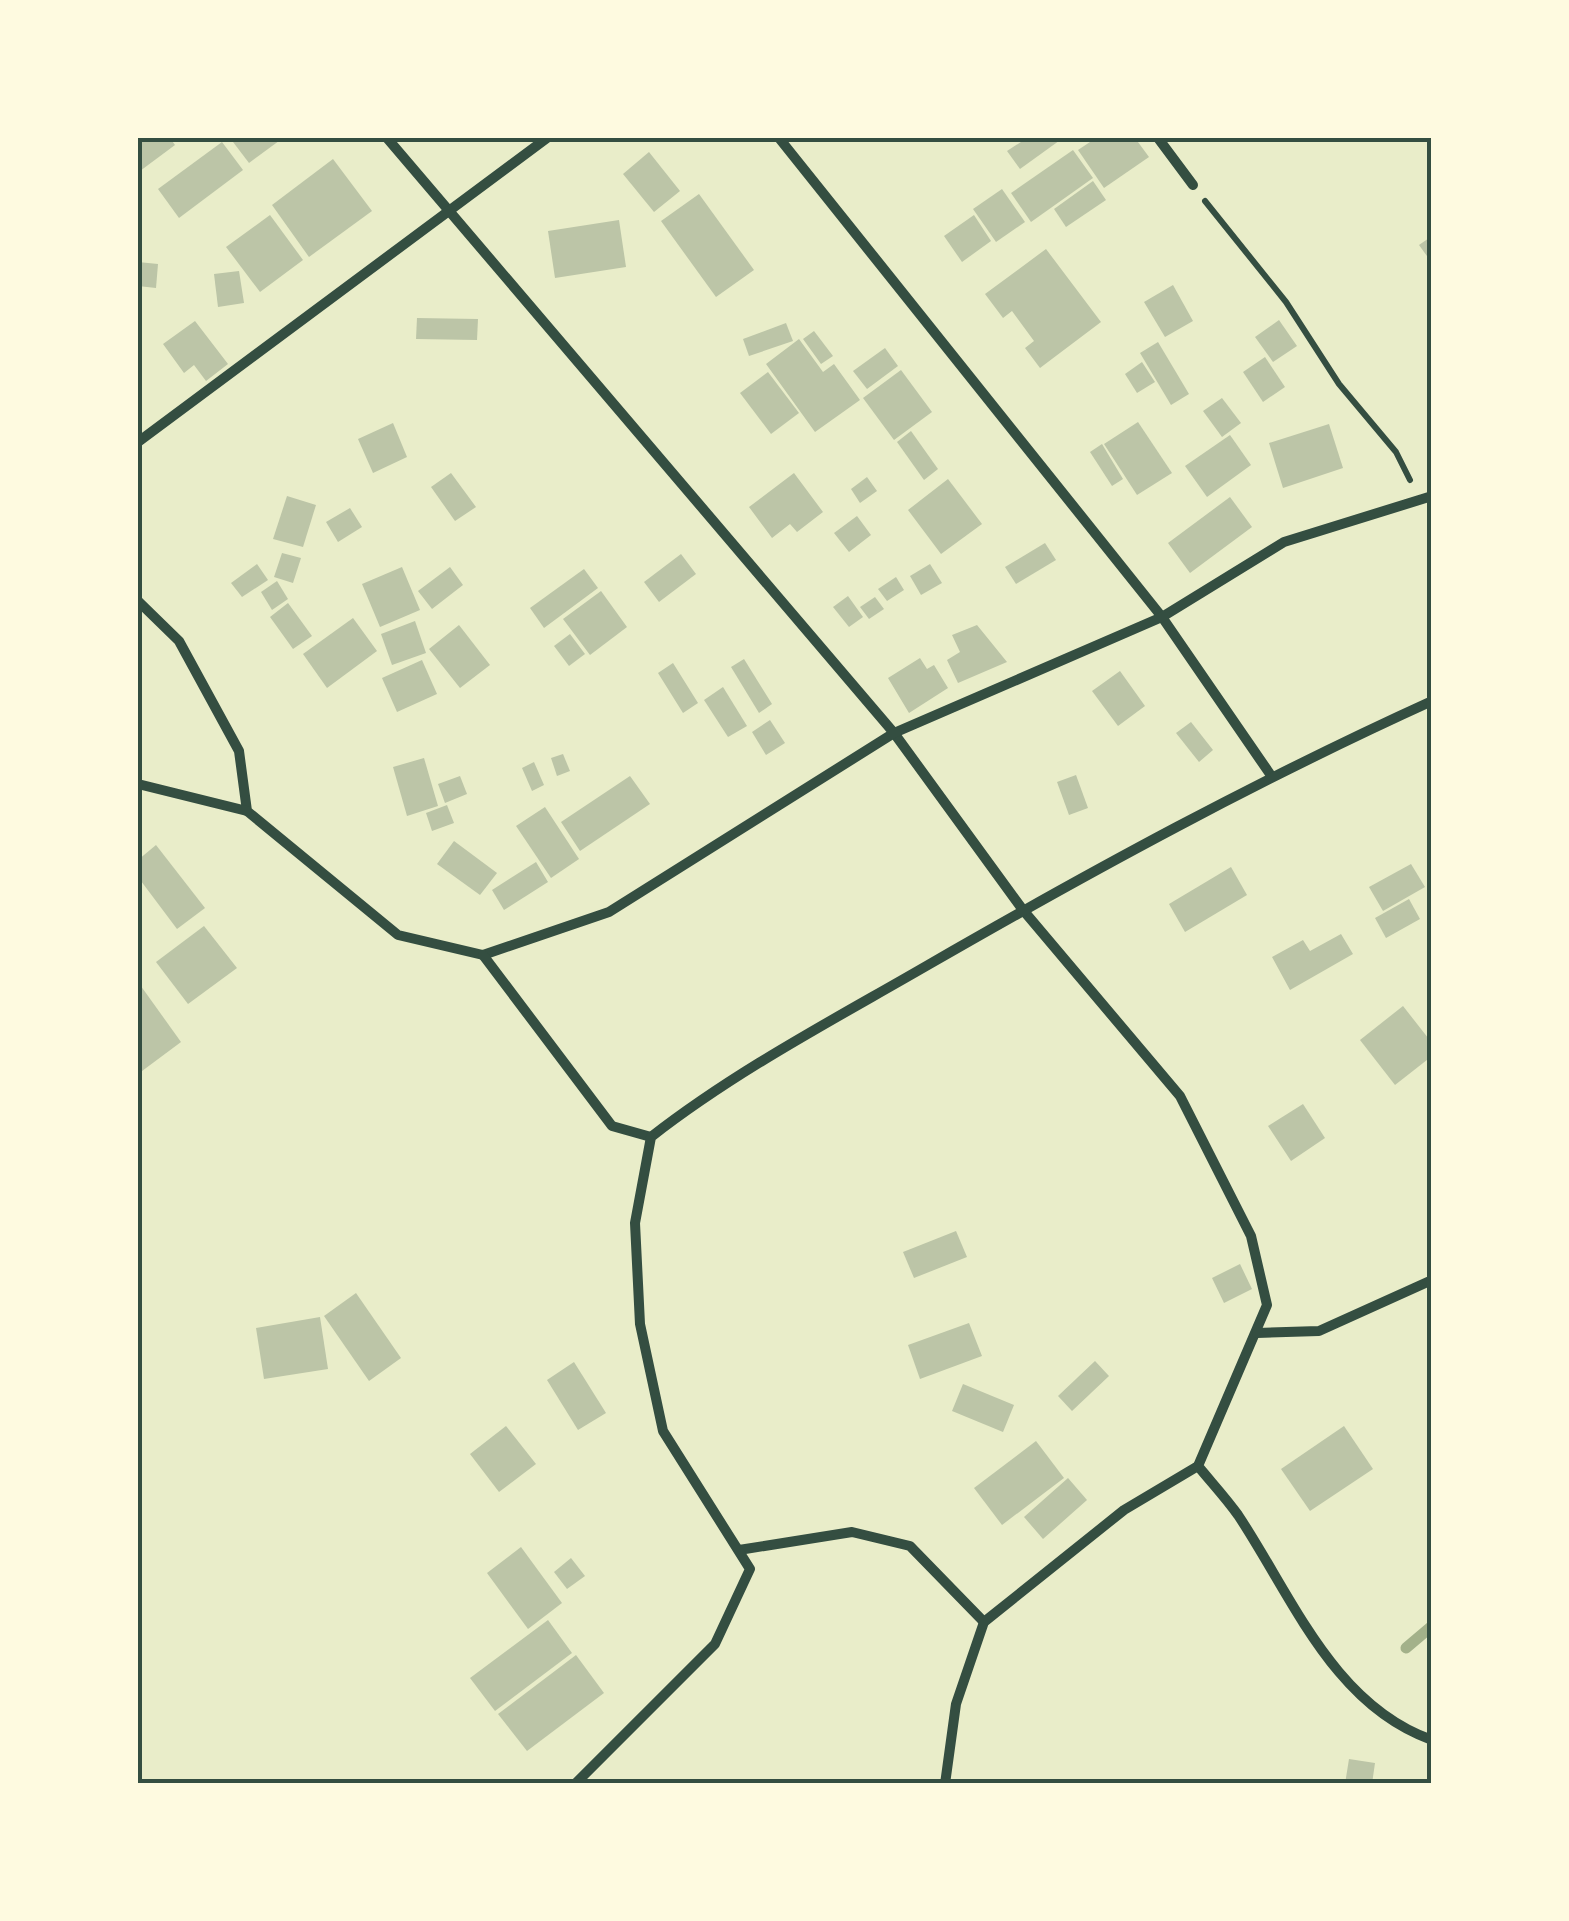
<svg xmlns="http://www.w3.org/2000/svg" width="1569" height="1921" font-family="Manrope,sans-serif">
  <rect width="100%" height="100%" fill="#e9edc9"/>
  <g fill="none" stroke-linecap="round" stroke-linejoin="round">
    <polyline stroke="#a3b18a" stroke-width="11" points="1406,1648 1432,1626"/>
  </g>
  <g fill="#bcc5a7">
    <polygon points="138,138 170,138 175,145 140,171"/>
    <polygon points="230,138 283,138 249,163"/>
    <polygon points="1027,138 1063,138 1020,169 1007,151"/>
    <polygon points="1096,138 1135,138 1149,157 1104,188 1078,150"/>
    <polygon points="222,142 243,170 179,218 158,189"/>
    <polygon points="1073,150 1093,178 1031,222 1011,193"/>
    <polygon points="649,152 680,191 654,212 623,174"/>
    <polygon points="333,159 372,211 309,257 272,205"/>
    <polygon points="1093,181 1106,200 1066,227 1054,209"/>
    <polygon points="1002,189 1025,222 996,242 973,209"/>
    <polygon points="699,194 754,270 716,297 661,221"/>
    <polygon points="270,215 303,260 260,292 226,247"/>
    <polygon points="974,215 991,241 962,262 944,236"/>
    <polygon points="619,220 626,267 555,278 548,231"/>
    <polygon points="1432,236 1432,263 1419,245"/>
    <polygon points="1046,249 1101,322 1040,368 1025,348 1034,341 1012,311 1003,318 985,294"/>
    <polygon points="138,262 158,264 156,288 138,286"/>
    <polygon points="239,271 244,303 218,307 214,274"/>
    <polygon points="1173,285 1193,321 1165,337 1144,302"/>
    <polygon points="417,318 478,319 477,340 416,339"/>
    <polygon points="1279,320 1297,346 1273,362 1255,337"/>
    <polygon points="195,321 228,364 206,381 194,365 184,373 163,344"/>
    <polygon points="786,323 793,341 749,356 743,339"/>
    <polygon points="814,331 833,356 821,364 803,339"/>
    <polygon points="799,339 823,372 834,364 860,400 815,432 766,364"/>
    <polygon points="1158,342 1189,394 1171,405 1140,353"/>
    <polygon points="885,348 898,366 867,389 853,371"/>
    <polygon points="1265,357 1285,387 1263,402 1243,372"/>
    <polygon points="1142,362 1155,382 1137,393 1125,374"/>
    <polygon points="901,370 932,412 894,440 863,398"/>
    <polygon points="768,372 799,413 771,434 740,393"/>
    <polygon points="1222,398 1241,423 1222,437 1203,411"/>
    <polygon points="1138,422 1172,473 1137,495 1104,444"/>
    <polygon points="393,423 407,457 373,473 358,439"/>
    <polygon points="1329,424 1343,468 1283,488 1269,443"/>
    <polygon points="911,431 938,469 924,480 897,442"/>
    <polygon points="1230,435 1251,465 1207,497 1185,466"/>
    <polygon points="1102,444 1123,479 1112,486 1090,452"/>
    <polygon points="451,473 476,507 455,521 431,487"/>
    <polygon points="794,473 823,512 797,532 790,524 772,538 749,507"/>
    <polygon points="867,477 877,491 860,503 851,489"/>
    <polygon points="948,479 982,524 941,554 908,510"/>
    <polygon points="287,496 316,505 303,547 273,539"/>
    <polygon points="1230,497 1252,527 1190,573 1168,543"/>
    <polygon points="350,508 362,527 338,542 326,522"/>
    <polygon points="857,516 871,535 849,552 834,533"/>
    <polygon points="1045,543 1056,560 1016,584 1005,567"/>
    <polygon points="282,553 301,558 293,583 274,577"/>
    <polygon points="681,554 696,574 659,602 644,582"/>
    <polygon points="257,564 268,580 242,597 231,583"/>
    <polygon points="930,564 942,583 921,595 910,576"/>
    <polygon points="402,567 420,610 380,627 362,584"/>
    <polygon points="450,567 463,585 432,609 418,591"/>
    <polygon points="584,569 598,588 544,628 530,608"/>
    <polygon points="896,577 904,590 887,601 878,589"/>
    <polygon points="277,581 288,599 272,610 261,592"/>
    <polygon points="601,591 627,627 590,655 563,619"/>
    <polygon points="848,596 863,617 849,627 833,607"/>
    <polygon points="875,597 884,609 869,619 860,607"/>
    <polygon points="288,603 312,636 293,649 270,617"/>
    <polygon points="353,618 377,651 327,688 303,654"/>
    <polygon points="415,621 426,653 392,665 381,634"/>
    <polygon points="459,625 490,665 460,688 429,649"/>
    <polygon points="977,625 1007,662 958,683 947,660 960,652 952,635"/>
    <polygon points="570,634 585,654 569,666 554,646"/>
    <polygon points="920,658 927,669 934,665 948,688 909,713 888,678"/>
    <polygon points="744,659 772,704 759,713 731,667"/>
    <polygon points="422,660 437,694 397,712 382,678"/>
    <polygon points="673,663 698,703 683,713 658,673"/>
    <polygon points="1120,671 1145,706 1118,726 1092,691"/>
    <polygon points="723,687 747,726 728,737 704,700"/>
    <polygon points="770,720 785,743 766,755 752,732"/>
    <polygon points="1191,722 1213,750 1199,762 1176,733"/>
    <polygon points="563,754 570,771 557,776 551,758"/>
    <polygon points="424,758 438,806 407,816 393,767"/>
    <polygon points="534,762 544,785 532,791 522,768"/>
    <polygon points="1076,775 1088,808 1069,815 1057,782"/>
    <polygon points="460,776 467,794 445,803 438,784"/>
    <polygon points="630,776 650,804 580,851 561,822"/>
    <polygon points="447,805 454,823 432,831 426,813"/>
    <polygon points="545,807 579,859 551,878 516,826"/>
    <polygon points="454,841 497,873 480,895 437,864"/>
    <polygon points="156,845 205,908 177,929 138,877 138,860"/>
    <polygon points="536,862 548,882 504,910 492,890"/>
    <polygon points="1411,864 1425,887 1383,911 1369,887"/>
    <polygon points="1231,867 1247,895 1185,932 1169,904"/>
    <polygon points="1409,899 1420,919 1386,938 1375,918"/>
    <polygon points="204,926 237,968 188,1004 156,962"/>
    <polygon points="1341,934 1353,954 1290,990 1272,957 1303,940 1310,951"/>
    <polygon points="138,982 181,1042 138,1074"/>
    <polygon points="1403,1006 1432,1043 1432,1056 1395,1085 1360,1040"/>
    <polygon points="1303,1104 1325,1138 1291,1161 1268,1126"/>
    <polygon points="956,1231 967,1257 914,1278 903,1252"/>
    <polygon points="1240,1264 1252,1289 1224,1303 1212,1278"/>
    <polygon points="356,1293 401,1358 369,1381 324,1316"/>
    <polygon points="320,1317 328,1369 264,1379 256,1328"/>
    <polygon points="969,1323 982,1356 920,1379 908,1345"/>
    <polygon points="1095,1361 1109,1376 1072,1411 1058,1396"/>
    <polygon points="574,1362 606,1413 578,1430 547,1380"/>
    <polygon points="963,1384 1014,1405 1003,1432 952,1411"/>
    <polygon points="506,1426 536,1464 499,1492 470,1454"/>
    <polygon points="1344,1426 1373,1469 1310,1511 1281,1469"/>
    <polygon points="1036,1441 1064,1478 1002,1525 974,1488"/>
    <polygon points="1068,1478 1087,1500 1043,1539 1024,1517"/>
    <polygon points="521,1547 562,1603 528,1629 487,1573"/>
    <polygon points="571,1558 585,1576 567,1589 554,1572"/>
    <polygon points="548,1620 572,1653 495,1711 470,1678"/>
    <polygon points="576,1655 604,1693 527,1751 498,1714"/>
    <polygon points="1349,1759 1375,1763 1372,1784 1345,1784"/>
  </g>
  <g fill="none" stroke-linecap="round" stroke-linejoin="round">
    <polyline stroke="#344e41" stroke-width="6" points="1205,201 1286,302 1339,384 1396,452 1410,480"/>
    <g stroke="#344e41" stroke-width="10">
      <path d="M387,138L894,733L1023,910L1180,1096L1251,1236L1267,1305L1198,1466C1211,1482 1226,1498 1238,1515C1292,1596 1333,1705 1432,1740"/>
      <polyline points="779,138 1162,617 1270,774"/>
      <polyline points="1158,138 1193,185"/>
      <polyline points="138,442 547,138"/>
      <polyline points="138,601 179,641 239,751 247,811 398,935 483,955 609,912 894,733 1162,617 1284,542 1432,496"/>
      <polyline points="138,784 247,811"/>
      <polyline points="483,955 612,1126 651,1137"/>
      <polyline points="1257,1333 1319,1331 1432,1280"/>
      <polyline points="739,1550 852,1532 910,1546 984,1622"/>
      <path d="M575,1784L715,1644L750,1569L663,1431L640,1324L635,1223L651,1137C737,1070 833,1020 928,965C1093,870 1258,780 1432,701"/>
      <polyline points="945,1784 956,1704 984,1622 1124,1510 1198,1466"/>
    </g>
  </g>
  <rect width="1569" height="1921" fill="none" stroke="#fefae0" stroke-width="280"/>
  <rect x="140" y="140" width="1289" height="1641" fill="none" stroke="#344e41" stroke-width="4"/>
</svg>
